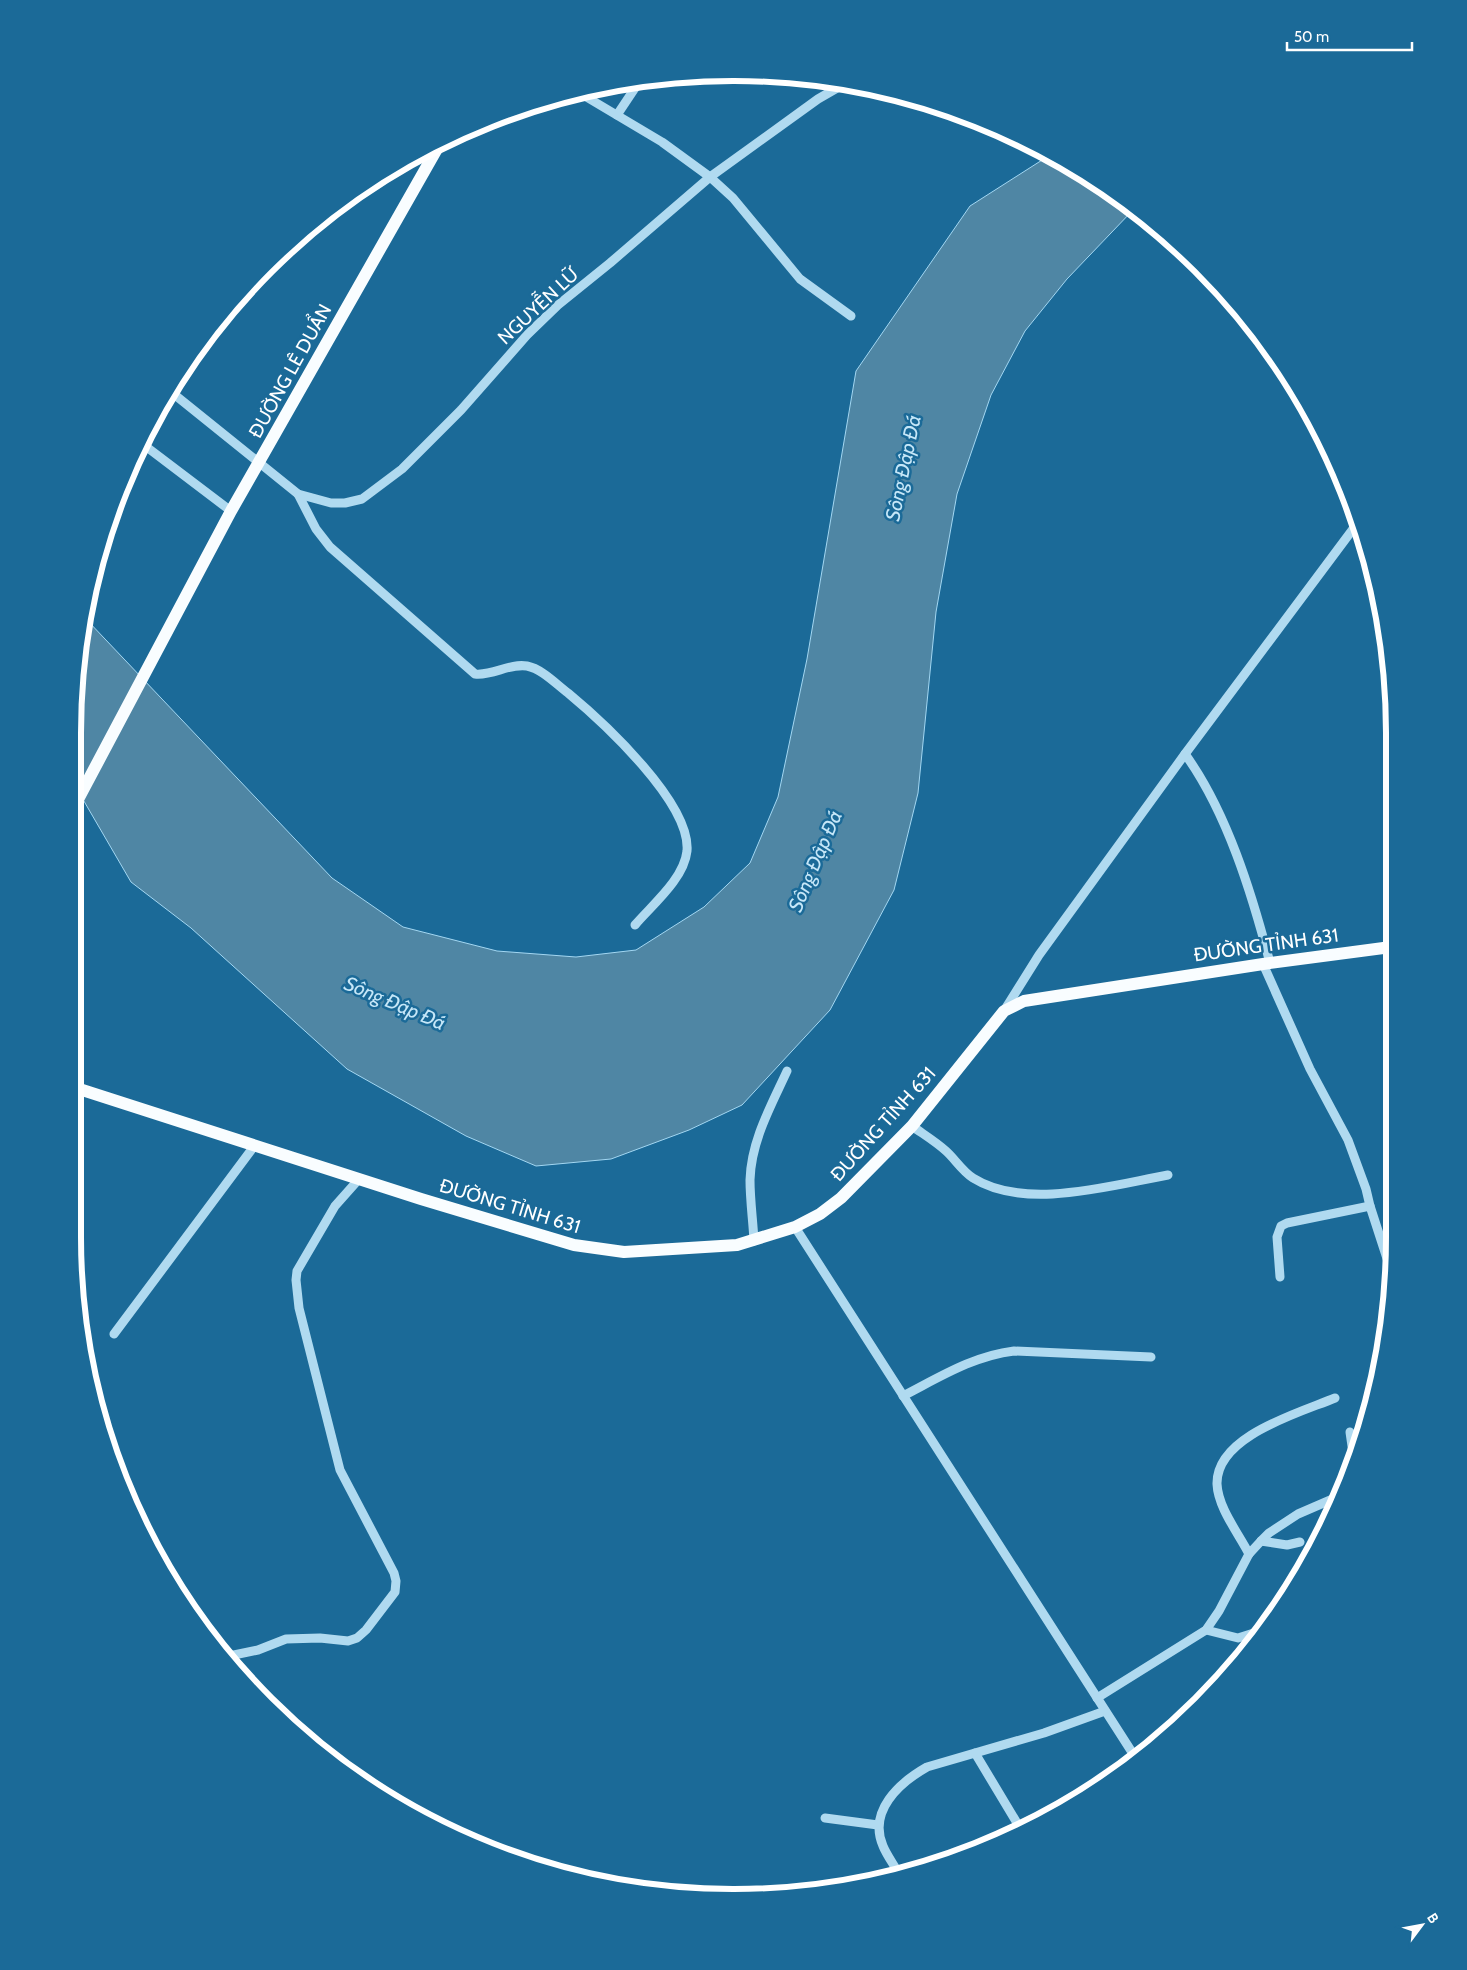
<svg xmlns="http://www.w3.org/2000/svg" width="1467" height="1970" font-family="Cabin,sans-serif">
  <rect width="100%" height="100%" fill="#1b6a98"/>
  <polygon fill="#4f86a4" stroke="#a3d7f2" points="1050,155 1064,161 1133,210 1067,279 1025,331 991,395 957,494 936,612 918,793 894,890 830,1010 742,1105 689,1130 611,1159 536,1166 466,1136 347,1069 191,928 131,882 74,784 74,691 86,619 332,878 403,927 497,951 576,957 636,950 704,907 750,863 778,797 807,659 856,371 970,206"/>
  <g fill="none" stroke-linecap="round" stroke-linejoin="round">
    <g stroke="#b0daf0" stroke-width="9">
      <polyline points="578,92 662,142 710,177 733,198 800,279 851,316"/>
      <polyline points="617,115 639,82"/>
      <polyline points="170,391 298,494 331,503 345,503 362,499 402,469 461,410 527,335 558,305 610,263 710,177 818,99 844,84"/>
      <polyline points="140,442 231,511"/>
      <path d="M298,494L316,529L330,547L475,674C493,676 509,663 527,666C542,669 556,684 568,693C603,722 691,803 687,851C684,879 652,905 635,925"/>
      <path d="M1185,754C1227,812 1252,894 1270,963"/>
      <polyline points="1263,964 1310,1069 1348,1140 1366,1189 1370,1206 1393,1277"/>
      <polyline points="1004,1011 1039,955 1185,754 1356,525"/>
      <path d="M912,1126C923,1134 935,1141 946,1151C955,1159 962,1171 973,1178C1025,1211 1112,1185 1168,1175"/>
      <polyline points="795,1227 1137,1760"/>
      <path d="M754,1241C753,1221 750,1200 750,1180C751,1141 771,1106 787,1071"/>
      <polyline points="1280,1277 1277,1237 1281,1226 1287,1223 1370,1206"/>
      <polyline points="114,1334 255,1145"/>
      <path d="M903,1396C940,1377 973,1356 1014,1351L1151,1357"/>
      <polyline points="1350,1432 1353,1453"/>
      <polyline points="1261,1541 1287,1545 1300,1542"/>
      <path d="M1249,1554C1239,1534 1218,1508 1217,1484C1216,1436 1299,1413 1335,1398"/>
      <polyline points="1206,1630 1238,1638 1260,1631"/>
      <polyline points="1245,1637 1249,1646"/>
      <polyline points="229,1656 258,1650 286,1639 320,1638 348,1641 357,1638 366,1630 395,1592 396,1581 394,1573 340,1470 299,1308 296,1280 297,1271 335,1206 359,1179"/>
      <polyline points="1097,1698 1206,1630 1219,1611 1249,1554 1261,1541 1269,1533 1298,1514 1335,1498"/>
      <polyline points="975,1753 1020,1828"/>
      <polyline points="825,1818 878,1825"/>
      <path d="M900,1876C895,1866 887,1856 883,1846C868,1811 899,1783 927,1767L1044,1733L1105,1711"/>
    </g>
    <g stroke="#f9fdff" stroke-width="12">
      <polyline points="74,807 231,511 442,140"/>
      <polyline points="73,1087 421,1199 574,1245 624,1252 737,1245 795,1227 820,1214 841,1198 912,1126 1004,1011 1024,1001 1263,964 1391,947"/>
    </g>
  </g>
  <g text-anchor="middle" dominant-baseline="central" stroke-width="5" stroke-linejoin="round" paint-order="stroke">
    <g font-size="19" fill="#fff" stroke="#1b6a98">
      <text transform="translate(538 306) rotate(-43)">NGUYỄN LỮ</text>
      <text transform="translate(290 371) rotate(-61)">ĐƯỜNG LÊ DUẨN</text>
      <text transform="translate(1266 945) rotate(-8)">ĐƯỜNG TỈNH 631</text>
      <text transform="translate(883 1124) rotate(-48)">ĐƯỜNG TỈNH 631</text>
      <text transform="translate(510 1206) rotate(17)">ĐƯỜNG TỈNH 631</text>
    </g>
    <g font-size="20" font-style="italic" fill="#c6e7f8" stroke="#1b6a98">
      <text transform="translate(903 468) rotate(-78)">Sông Đập Đá</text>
      <text transform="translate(815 861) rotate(-67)">Sông Đập Đá</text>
      <text transform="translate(395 1003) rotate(23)">Sông Đập Đá</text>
    </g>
  </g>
  <path d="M0 0H1467V1970H0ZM733 81H734A652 652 0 0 1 1386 733V1237A652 652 0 0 1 734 1889H733A652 652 0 0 1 81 1237V733A652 652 0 0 1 733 81Z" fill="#1b6a98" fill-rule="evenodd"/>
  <path fill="none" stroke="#fff" stroke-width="6" d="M733 81H734A652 652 0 0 1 1386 733V1237A652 652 0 0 1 734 1889H733A652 652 0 0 1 81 1237V733A652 652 0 0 1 733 81Z"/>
  <g transform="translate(1422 1925) rotate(58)" stroke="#1b6a98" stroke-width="4" paint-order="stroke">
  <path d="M0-4L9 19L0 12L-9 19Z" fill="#ffffff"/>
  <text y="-8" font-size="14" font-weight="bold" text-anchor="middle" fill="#ffffff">B</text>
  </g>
  <path d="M1287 42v8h125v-8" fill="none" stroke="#ffffff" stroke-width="2.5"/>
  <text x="1294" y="42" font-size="15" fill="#ffffff" stroke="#1b6a98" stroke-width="4" paint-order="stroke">50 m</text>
</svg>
